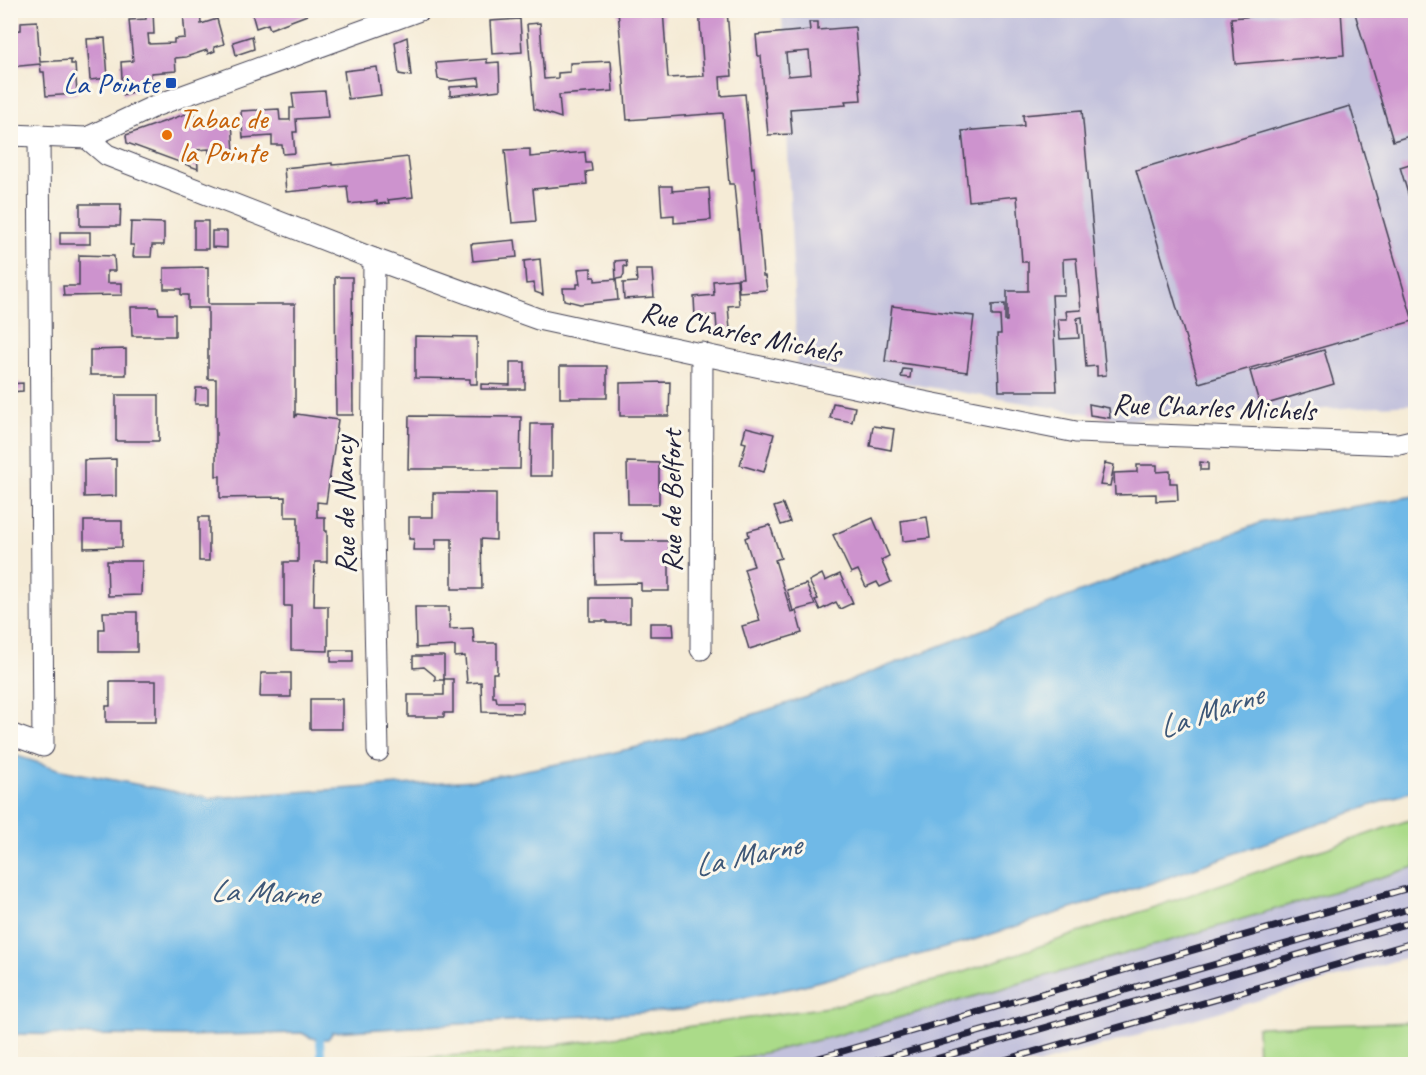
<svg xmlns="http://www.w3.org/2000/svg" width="1426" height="1075" font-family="Caveat,sans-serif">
  <rect width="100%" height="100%" fill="#fbf7ec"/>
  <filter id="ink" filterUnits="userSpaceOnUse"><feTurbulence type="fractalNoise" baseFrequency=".0167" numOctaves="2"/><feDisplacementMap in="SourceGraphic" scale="12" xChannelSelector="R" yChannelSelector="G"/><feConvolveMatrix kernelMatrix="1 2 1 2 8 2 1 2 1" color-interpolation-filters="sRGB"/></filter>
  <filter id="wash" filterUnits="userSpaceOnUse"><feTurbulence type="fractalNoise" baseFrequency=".008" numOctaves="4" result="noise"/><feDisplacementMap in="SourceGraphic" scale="24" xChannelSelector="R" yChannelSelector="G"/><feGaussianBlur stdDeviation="1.35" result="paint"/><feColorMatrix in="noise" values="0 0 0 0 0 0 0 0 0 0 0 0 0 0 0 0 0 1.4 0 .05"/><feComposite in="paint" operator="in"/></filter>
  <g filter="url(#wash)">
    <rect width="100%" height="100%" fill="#f5ebd6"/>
    <g fill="#c2c1dc">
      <polygon points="782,11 1415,11 1415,404 1127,420 797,365"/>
      <polygon points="1415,867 1415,955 1038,1064 716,1064 831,1037 1173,940"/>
    </g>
    <g fill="#abdb89" stroke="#667e62" stroke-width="1.5">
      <polygon points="1415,818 1415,867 1173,940 831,1037 716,1064 246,1064 492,1054 828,1007 946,978"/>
      <polygon points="1415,1022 1415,1064 1258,1064 1257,1027"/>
    </g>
    <path fill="#6fb9e7" stroke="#486e91" stroke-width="1.5" d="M1415,496V790L1152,883L967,942L797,987L682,1010L333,1032L328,1039C317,1040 312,1039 302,1033L181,1036L11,1034V754L61,770L209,798L474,780L589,758L686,736L807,697L1263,522Z"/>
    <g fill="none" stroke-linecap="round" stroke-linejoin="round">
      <polyline stroke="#6fb9e7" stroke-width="8" points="319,1030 322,1064"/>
    </g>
    <g id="blocks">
      <g fill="#cd93ce" fill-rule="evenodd">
        <polygon points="146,10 153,10 154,34 148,34 149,44 174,43 174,39 185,38 183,10 200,10 201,24 217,19 224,44 214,47 215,51 208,54 207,50 186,57 175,58 176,71 151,73 152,85 123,95 121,62 133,61 129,20 146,19"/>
        <polygon points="251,10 305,10 307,15 270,29 268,24 256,28"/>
        <polygon points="618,10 663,10 668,78 704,76 699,10 727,10 732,76 720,77 721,96 745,94 752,168 754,167 763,276 765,276 767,290 739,292 738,278 743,278 734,184 729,184 723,113 627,120"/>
        <polygon points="1329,10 1341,10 1344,55 1235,64 1231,18"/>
        <polygon points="1354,10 1413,10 1416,20 1416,134 1393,141"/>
        <polygon points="520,19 522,52 492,54 490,21"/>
        <polygon points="37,21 40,62 71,60 71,64 75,64 77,94 46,96 44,72 41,72 40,64 10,67 10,31 21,30 21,22"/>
        <path d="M809,22H818V30L855,27L861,100L845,101L846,105L790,109L792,134L768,135L761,56H758L756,35L810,30ZM809,51L811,74L788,76L786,53Z"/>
        <polygon points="540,23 544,79 558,78 558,73 570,72 570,63 611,61 613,91 559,95 561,118 534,109 527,24"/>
        <polygon points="252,36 254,49 236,55 233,42"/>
        <polygon points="407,37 411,76 399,74 395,42"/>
        <polygon points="105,38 108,78 90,80 87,39"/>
        <polygon points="487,59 487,63 499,62 500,90 450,96 450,87 480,85 479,78 449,81 438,79 436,63"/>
        <polygon points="377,67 381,95 348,99 344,71"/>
        <polygon points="325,91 328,117 296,119 297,132 293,132 295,153 283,154 282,145 272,145 272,136 243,138 241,111 279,109 280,120 290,120 290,108 294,108 292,93"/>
        <polygon points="1350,106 1413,321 1199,383 1136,170"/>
        <polygon points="1082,110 1106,375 1097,376 1097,366 1086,367 1082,317 1077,318 1079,338 1060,339 1058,319 1067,319 1066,311 1081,310 1076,258 1063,259 1064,295 1052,295 1057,391 999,391 997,334 1001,334 1000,316 992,316 992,305 1005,304 1005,321 1007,321 1007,291 1028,291 1028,262 1022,262 1017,196 969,201 962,131 1024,126 1023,115"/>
        <polygon points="194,111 195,126 207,125 207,122 232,121 234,153 209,154 209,149 197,150 198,169 127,143 126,135"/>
        <polygon points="530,149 530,157 585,152 586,163 591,163 592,171 586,172 587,184 533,189 536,221 512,223 505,150"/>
        <polygon points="408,157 413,197 388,200 389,203 377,204 377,201 349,204 347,186 286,192 284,168 332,163 332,165 345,164"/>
        <polygon points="1416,162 1416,217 1415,217 1400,167"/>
        <polygon points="660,186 672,186 672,191 709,188 711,220 674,223 674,215 662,216"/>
        <polygon points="80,204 121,204 120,226 80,226"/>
        <rect x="194" y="221" width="14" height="28"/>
        <polygon points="131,222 164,223 164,245 152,245 151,257 133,257 134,245 130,245"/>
        <polygon points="212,231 227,231 227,248 212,247"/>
        <rect x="60" y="232" width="30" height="12"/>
        <polygon points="515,240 517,257 473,261 471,244"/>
        <polygon points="79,255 114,256 115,271 107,271 107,283 122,283 122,295 64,296 63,286 79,286"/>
        <polygon points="540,259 543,295 535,292 534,283 526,284 524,261"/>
        <polygon points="626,260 627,267 624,266 624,274 622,278 616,279 618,300 580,304 564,300 563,288 577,288 577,284 580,284 578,269 591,268 591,277 595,277 595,281 616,279 615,261"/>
        <polygon points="208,267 208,304 295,304 295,418 297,414 338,420 326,503 317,502 317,517 325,517 325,531 327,531 327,562 315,562 314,606 328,606 328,651 291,650 291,606 284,606 284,562 298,562 298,517 285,517 285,497 220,498 220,476 216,476 216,379 208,379 208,308 188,308 188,295 181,295 181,289 164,289 164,268"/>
        <polygon points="636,270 652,270 654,297 624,299 623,283 637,282"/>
        <polygon points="335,277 352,277 353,415 336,415"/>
        <polygon points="737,279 739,305 728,306 730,330 717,331 716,315 695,317 694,297 714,295 713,281"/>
        <polygon points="892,306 974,316 967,372 885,361"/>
        <polygon points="131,307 158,307 159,314 175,314 175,336 132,336"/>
        <polygon points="415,336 477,337 477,384 470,384 470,379 415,378"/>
        <polygon points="126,349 126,375 90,375 90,350"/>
        <polygon points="1324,350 1334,384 1260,406 1250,371"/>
        <polygon points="510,362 525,362 525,389 481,389 481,384 510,385"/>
        <rect x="560" y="366" width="47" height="32"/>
        <polygon points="903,369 911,370 910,378 901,377"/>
        <polygon points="670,382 669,416 620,416 620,383"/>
        <polygon points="23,383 23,391 10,392 10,384"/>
        <polygon points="196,388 208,388 208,404 195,404"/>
        <rect x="116" y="395" width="43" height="46"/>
        <polygon points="833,403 855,407 852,422 830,418"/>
        <polygon points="1089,404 1109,408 1110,418 1090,415"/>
        <polygon points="409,416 521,417 520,469 408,469"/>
        <polygon points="531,424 552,424 552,476 530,476"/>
        <polygon points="873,426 894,429 891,450 870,446"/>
        <polygon points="746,427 774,434 764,472 740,465 746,443 742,442"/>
        <polygon points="116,459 116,496 84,497 84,460"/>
        <polygon points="627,462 659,463 659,504 628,504"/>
        <polygon points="1200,462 1208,463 1208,470 1200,470"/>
        <polygon points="1105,463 1114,465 1110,486 1100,485"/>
        <polygon points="1137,465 1157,465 1157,472 1170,471 1170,483 1177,483 1178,500 1156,501 1156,494 1115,495 1114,473 1137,472"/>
        <polygon points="433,493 496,493 496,540 481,539 482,589 452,589 452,539 436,539 436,550 413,550 414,539 409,539 409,517 433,517"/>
        <polygon points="783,504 790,522 781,525 774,507"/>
        <rect x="199" y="517" width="10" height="44"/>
        <polygon points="927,517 930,538 903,541 901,521"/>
        <polygon points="873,518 889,556 881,560 891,582 880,587 877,582 866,587 858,570 851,573 833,535"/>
        <polygon points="84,521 122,521 122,547 84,548"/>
        <polygon points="770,525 781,558 775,560 791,612 796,611 802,633 749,649 742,626 760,621 744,569 754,566 745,538 749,536 748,531"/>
        <polygon points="594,533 622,533 622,541 669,541 669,591 641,591 641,583 595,584"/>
        <polygon points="107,561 142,561 141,595 108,596"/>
        <polygon points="822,574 825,581 840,574 853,603 840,609 836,602 820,610 815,600 818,599 809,581"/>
        <polygon points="806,584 815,605 793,611 787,590"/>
        <polygon points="590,598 630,598 630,623 607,623 607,621 590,621"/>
        <polygon points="415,607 449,607 450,629 473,628 474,643 497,643 497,673 493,673 493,697 496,697 497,702 523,702 523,713 482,712 481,682 467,683 465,656 455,657 455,646 416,648"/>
        <polygon points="103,612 137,612 137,652 99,652 99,629 104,629"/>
        <polygon points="650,623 673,623 674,636 650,636"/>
        <rect x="331" y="650" width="22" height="12"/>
        <polygon points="413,656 444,656 444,680 435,680 435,676 424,667 413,668"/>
        <polygon points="261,673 291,673 291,697 260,697"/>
        <polygon points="444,679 453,679 453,713 444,713 444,717 408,717 408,695 444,695"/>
        <polygon points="110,681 156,681 156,722 106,722 106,706 110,706"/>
        <rect x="310" y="699" width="32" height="30"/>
      </g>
    </g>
  </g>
  <g filter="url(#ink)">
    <use href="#blocks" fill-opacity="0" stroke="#424052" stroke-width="1.5"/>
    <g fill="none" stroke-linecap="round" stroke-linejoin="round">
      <g stroke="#424052" stroke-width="23">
        <g id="street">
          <polyline points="10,135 87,138 155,106 420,10"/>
          <polyline points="87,138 107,155 374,259 538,319 919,401 1076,432 1399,444 1416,440"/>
          <polyline points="374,259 372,488 378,751"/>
          <polyline points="701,649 702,353"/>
          <polyline points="10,734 43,746 39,135"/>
        </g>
      </g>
      <use href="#street" stroke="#fff" stroke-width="21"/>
      <g stroke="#22223b" stroke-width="7">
        <g id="rail">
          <polyline points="798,1064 1416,886"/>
          <polyline points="866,1064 1416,907"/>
          <polyline points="918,1064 1416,921"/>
          <polyline points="991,1064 1416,942"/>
        </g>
      </g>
      <use href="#rail" stroke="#fbf7ec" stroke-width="4.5" stroke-dasharray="14" stroke-linecap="butt"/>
    </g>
  </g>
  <rect fill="#1a4fb4" stroke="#fbf7ec" stroke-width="2" x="165" y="77" width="12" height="12" rx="3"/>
  <circle fill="#e8710a" stroke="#fbf7ec" stroke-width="2" cx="167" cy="135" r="6"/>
  <g text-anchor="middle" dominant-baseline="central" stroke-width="6" stroke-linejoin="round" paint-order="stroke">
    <g font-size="30" fill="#164399" stroke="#fbf7ec" text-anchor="end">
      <text x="159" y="83">La Pointe</text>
    </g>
    <g font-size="30" fill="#c56008" stroke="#fbf7ec" text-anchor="start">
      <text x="179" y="118">Tabac de<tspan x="179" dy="34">la Pointe</tspan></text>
    </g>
    <g font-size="30" fill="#22223b" stroke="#fbf7ec">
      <text transform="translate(741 332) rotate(12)">Rue Charles Michels</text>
      <text transform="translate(1214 407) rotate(2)">Rue Charles Michels</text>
      <text transform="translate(671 501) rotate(-90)">Rue de Belfort</text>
      <text transform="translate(344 505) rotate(-91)">Rue de Nancy</text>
    </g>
    <g font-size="32" font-style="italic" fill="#3d5777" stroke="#fbf7ec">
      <text transform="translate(1210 711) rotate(-19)">La Marne</text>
      <text transform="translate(747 855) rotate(-12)">La Marne</text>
      <text transform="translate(264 892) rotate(2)">La Marne</text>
    </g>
  </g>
  <rect width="1426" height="1075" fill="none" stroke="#fbf7ec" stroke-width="36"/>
</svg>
